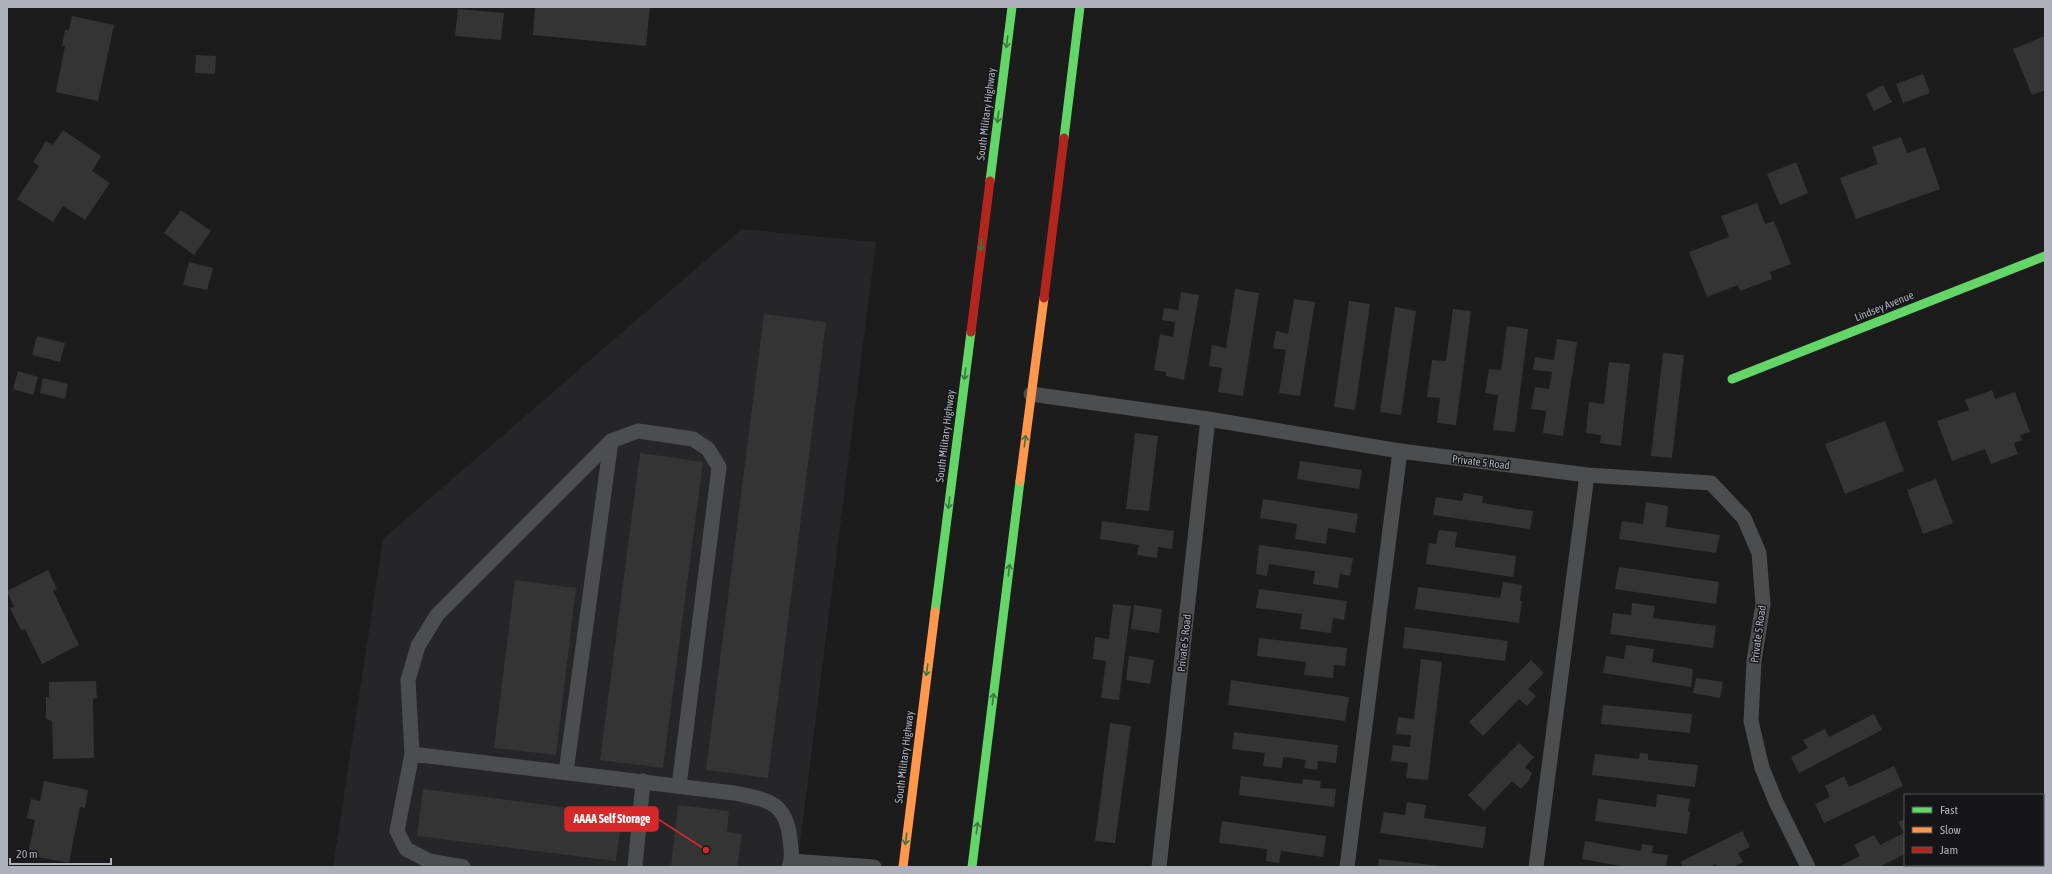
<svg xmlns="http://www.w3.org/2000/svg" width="2052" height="874" font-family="'Asap Condensed',sans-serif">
  <rect width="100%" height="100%" fill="#1c1c1c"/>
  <polygon fill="#262628" points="742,229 876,242 797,867 333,867 383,539"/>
  <g fill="#343434">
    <polygon points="535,7 650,7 646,46 533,35"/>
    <polygon points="458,9 504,13 501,40 455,36"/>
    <polygon points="72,16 114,25 98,101 56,92 65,46 62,46 65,30 69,30"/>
    <polygon points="2045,36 2045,90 2032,95 2013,49"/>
    <polygon points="196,55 216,56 215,74 195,73"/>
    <polygon points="1923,74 1930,93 1903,103 1896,84"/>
    <polygon points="1883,85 1892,102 1874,111 1866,94"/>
    <polygon points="63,130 101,156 92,171 110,183 85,220 63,206 53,222 17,199 39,166 33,162 46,141 53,145"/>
    <polygon points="1901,137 1907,153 1925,147 1940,189 1856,219 1840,178 1878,164 1872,147"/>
    <polygon points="1796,162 1808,193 1780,205 1767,174"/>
    <polygon points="1757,203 1765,224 1774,221 1791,264 1770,272 1772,279 1740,291 1738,285 1707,297 1689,252 1729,237 1721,216"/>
    <polygon points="181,210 211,231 194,255 164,233"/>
    <polygon points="189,262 213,268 207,290 183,285"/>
    <polygon points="1235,289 1259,293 1243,396 1218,392 1222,368 1209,366 1212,345 1226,348"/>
    <polygon points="1181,292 1199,295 1184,380 1166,376 1166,372 1154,370 1160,334 1173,337 1175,322 1162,320 1164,308 1178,310"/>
    <polygon points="1294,299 1315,302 1300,396 1279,393 1286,350 1273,348 1276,331 1288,334"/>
    <polygon points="1349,301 1370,304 1355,410 1334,407"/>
    <polygon points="1395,307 1416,311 1401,415 1380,412"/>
    <polygon points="1453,309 1471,311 1456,425 1437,423 1440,398 1427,397 1432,360 1446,361"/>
    <polygon points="764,314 826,322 768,778 706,770"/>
    <polygon points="1507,326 1528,329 1515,432 1493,430 1498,395 1485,393 1489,369 1501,370"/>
    <polygon points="37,336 65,343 60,362 32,355"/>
    <polygon points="1557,339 1577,342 1563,436 1543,433 1546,411 1531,409 1535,387 1549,389 1552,372 1533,370 1535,357 1554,360"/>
    <polygon points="1663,353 1684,355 1672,458 1651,456"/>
    <polygon points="1609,362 1630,364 1621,446 1600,443 1601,435 1586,433 1589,402 1604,404"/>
    <polygon points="18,371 38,377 33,395 13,389"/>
    <polygon points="43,378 68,384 65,399 40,393"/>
    <polygon points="1992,390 1995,399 2015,392 2030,432 2020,435 2022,440 2014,443 2018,454 1991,464 1985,449 1952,461 1937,421 1969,410 1965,400"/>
    <polygon points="1885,421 1904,471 1845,494 1825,444"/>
    <polygon points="1135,433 1158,436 1149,511 1126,509"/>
    <polygon points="640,453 703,462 663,768 600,760"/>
    <polygon points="1300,461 1362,470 1359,489 1297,479"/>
    <polygon points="1936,479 1953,523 1923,534 1907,490"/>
    <polygon points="1464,493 1483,496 1482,503 1533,511 1530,529 1433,515 1436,497 1462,501"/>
    <polygon points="1263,499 1358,514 1355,533 1328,528 1326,544 1295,539 1297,524 1260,518"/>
    <polygon points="1646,502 1668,506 1666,527 1720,535 1716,553 1619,539 1622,521 1643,524"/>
    <polygon points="1102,521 1174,531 1172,549 1158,547 1157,558 1137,555 1139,545 1100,539"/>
    <polygon points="1439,530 1457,532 1455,547 1516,556 1513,577 1426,564 1429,543 1436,544"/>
    <polygon points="1259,545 1353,558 1350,576 1340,574 1338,588 1313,584 1315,571 1269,564 1267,576 1256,574"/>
    <polygon points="1619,567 1719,582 1716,604 1615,589"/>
    <polygon points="48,570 57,589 53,591 79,645 42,664 25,629 21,630 10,608 14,607 7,591"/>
    <polygon points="515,580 576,588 556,755 494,748"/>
    <polygon points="1503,582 1522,585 1520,601 1522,601 1519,623 1415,609 1418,587 1500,598"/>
    <polygon points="1259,589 1347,601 1344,620 1333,618 1331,633 1300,629 1302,614 1256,608"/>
    <polygon points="1632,603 1655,606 1653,618 1716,626 1713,648 1610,634 1613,613 1631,615"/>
    <polygon points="1113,604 1131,606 1119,700 1101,698 1106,661 1093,659 1095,637 1109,639"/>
    <polygon points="1134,605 1162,609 1159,633 1131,629"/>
    <polygon points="1405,627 1508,641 1505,661 1403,648"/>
    <polygon points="1259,638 1347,648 1345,666 1334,665 1333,678 1304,675 1306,662 1257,656"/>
    <polygon points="1626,645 1654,649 1652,662 1693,669 1691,687 1603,673 1606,656 1624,659"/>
    <polygon points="1129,656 1154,660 1150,684 1126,680"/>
    <polygon points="1421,659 1442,662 1428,780 1406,778 1408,763 1391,761 1393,745 1410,747 1411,735 1396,734 1398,717 1414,719"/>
    <polygon points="1531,660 1544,673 1528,689 1536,696 1527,706 1519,699 1483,736 1469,722"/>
    <polygon points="1696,678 1723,682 1720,698 1693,693"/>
    <polygon points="1231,680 1349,697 1345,721 1228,705"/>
    <polygon points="96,681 97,698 93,699 94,758 53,759 52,721 46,719 46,697 49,697 49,682"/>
    <polygon points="1603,705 1692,714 1690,733 1601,724"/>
    <polygon points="1874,714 1882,730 1799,773 1791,757 1808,748 1803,740 1825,729 1829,737"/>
    <polygon points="1110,723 1131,726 1115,843 1095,841"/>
    <polygon points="1234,732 1338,745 1336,763 1318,761 1317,770 1304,768 1306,760 1283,757 1282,768 1263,766 1265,753 1232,749"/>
    <polygon points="1519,743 1534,757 1525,767 1532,773 1529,780 1521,789 1512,781 1484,811 1468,795"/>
    <polygon points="1640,753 1648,754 1648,760 1698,765 1695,787 1592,775 1595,754 1639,759"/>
    <polygon points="1894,766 1903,786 1824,823 1815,804 1830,797 1825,786 1844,776 1849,787"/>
    <polygon points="1241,776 1302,784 1303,779 1321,781 1320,788 1336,789 1334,807 1239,795"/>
    <polygon points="44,781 88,790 85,808 80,807 69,863 28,855 35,820 27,818 31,799 40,801"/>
    <polygon points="423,789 622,815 616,861 417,836"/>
    <polygon points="1657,794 1690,799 1688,811 1690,812 1687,834 1595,821 1598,799 1656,807"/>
    <polygon points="1407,802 1426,805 1424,818 1486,827 1483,848 1380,833 1384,812 1405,815"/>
    <polygon points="678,805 729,811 727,832 742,834 737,867 671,867"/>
    <polygon points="1905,819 1905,854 1879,867 1843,867 1842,865 1860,856 1854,845 1874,835 1880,845 1904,833 1898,822"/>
    <polygon points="1222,821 1326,836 1323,857 1281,851 1279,863 1266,861 1267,849 1219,843"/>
    <polygon points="1742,831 1750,847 1738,853 1743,862 1734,867 1718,867 1716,864 1710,867 1683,867 1680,862"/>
    <polygon points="1585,841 1641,851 1642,844 1653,846 1652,853 1668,855 1666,867 1626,867 1582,859"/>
    <polygon points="1379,859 1441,866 1441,867 1378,867"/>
  </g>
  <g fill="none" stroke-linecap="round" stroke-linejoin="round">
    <g stroke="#4c4d4f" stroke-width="15">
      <polyline points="1031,394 1208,419 1400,451 1587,475 1711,483 1744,518 1759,553 1763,604 1754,661 1751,721 1762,768 1776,802 1808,867"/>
      <polyline points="412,754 408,680 418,646 437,615 611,441 638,431 693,439 708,449 719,467 679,786"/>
      <polyline points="566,772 611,441"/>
      <polyline points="792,861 874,867"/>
      <path d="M463,867L429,861L406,849L397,831L412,754L734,793C767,800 786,801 790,839C791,849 793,858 789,867"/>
      <polyline points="635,867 643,781"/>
      <polyline points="1159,867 1208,419"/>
      <polyline points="1347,867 1400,451"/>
      <polyline points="1536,867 1587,475"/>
    </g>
    <g stroke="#63d668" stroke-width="9">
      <polyline points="1064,138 1080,7"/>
      <polyline points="990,181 1012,7"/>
      <polyline points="1732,379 2045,256"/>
      <polyline points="935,612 971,332"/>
      <polyline points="972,867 1020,481"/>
    </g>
    <g stroke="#ff974d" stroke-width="9">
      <polyline points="1020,481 1044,298"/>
      <polyline points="903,867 935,612"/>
    </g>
    <g stroke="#b3261e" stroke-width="9">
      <polyline points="1044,298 1064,138"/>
      <polyline points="971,332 990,181"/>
    </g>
  </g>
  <defs><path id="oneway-shaft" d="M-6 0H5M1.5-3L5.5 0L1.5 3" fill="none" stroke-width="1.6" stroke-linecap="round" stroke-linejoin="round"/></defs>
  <g stroke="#3c7640">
    <use href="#oneway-shaft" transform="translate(1007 42) rotate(97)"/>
    <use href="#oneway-shaft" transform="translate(998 117) rotate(97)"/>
    <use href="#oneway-shaft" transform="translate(981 245) rotate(97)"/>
    <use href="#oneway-shaft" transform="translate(965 374) rotate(97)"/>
    <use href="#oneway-shaft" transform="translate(1025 441) rotate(-83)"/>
    <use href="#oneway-shaft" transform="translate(949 503) rotate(97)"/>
    <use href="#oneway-shaft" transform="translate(1009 570) rotate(-83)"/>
    <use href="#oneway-shaft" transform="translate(927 670) rotate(98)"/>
    <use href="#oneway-shaft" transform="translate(993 699) rotate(-83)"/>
    <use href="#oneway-shaft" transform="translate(977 828) rotate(-83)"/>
    <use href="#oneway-shaft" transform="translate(906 839) rotate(97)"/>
  </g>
  <g text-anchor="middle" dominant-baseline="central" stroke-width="3" stroke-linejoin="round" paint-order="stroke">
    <g font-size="11" fill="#aeb1bc" stroke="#161618">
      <text transform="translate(986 114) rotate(-83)">South Military Highway</text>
      <text transform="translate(1884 306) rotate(-22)">Lindsey Avenue</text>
      <text transform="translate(945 436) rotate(-83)">South Military Highway</text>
      <text transform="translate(1481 462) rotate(7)">Private 5 Road</text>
      <text transform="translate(1758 634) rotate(-82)">Private 5 Road</text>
      <text transform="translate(1184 643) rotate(-84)">Private 5 Road</text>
      <text transform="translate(904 757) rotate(-83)">South Military Highway</text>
    </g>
  </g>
  <path fill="none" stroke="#d62828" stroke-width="1.5" d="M706 850L658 819"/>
  <circle fill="#d62828" stroke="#161618" stroke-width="1.5" cx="706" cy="850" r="4"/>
  <rect fill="#d62828" stroke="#d62828" stroke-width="1.5" x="565" y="807" width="93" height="24" rx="4"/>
  <g font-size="12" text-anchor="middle" font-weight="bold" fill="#fff">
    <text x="612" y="823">AAAA Self Storage</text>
  </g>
  <rect width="2052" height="874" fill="none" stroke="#aeb1bc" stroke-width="16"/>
  <rect x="1904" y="794" width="140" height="72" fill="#161618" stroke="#53545a"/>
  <rect x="1912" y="807" width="20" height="6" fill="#63d668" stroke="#53545a"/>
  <text x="1940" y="814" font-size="12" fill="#aeb1bc">Fast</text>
  <rect x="1912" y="827" width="20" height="6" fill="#ff974d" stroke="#53545a"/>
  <text x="1940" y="834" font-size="12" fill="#aeb1bc">Slow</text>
  <rect x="1912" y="847" width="20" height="6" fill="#b3261e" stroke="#53545a"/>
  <text x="1940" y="854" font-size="12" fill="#aeb1bc">Jam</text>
  <path d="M10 858v6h101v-6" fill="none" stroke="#aeb1bc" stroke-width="2"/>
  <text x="16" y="858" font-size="12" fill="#aeb1bc" stroke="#161618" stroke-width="3" paint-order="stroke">20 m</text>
</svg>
